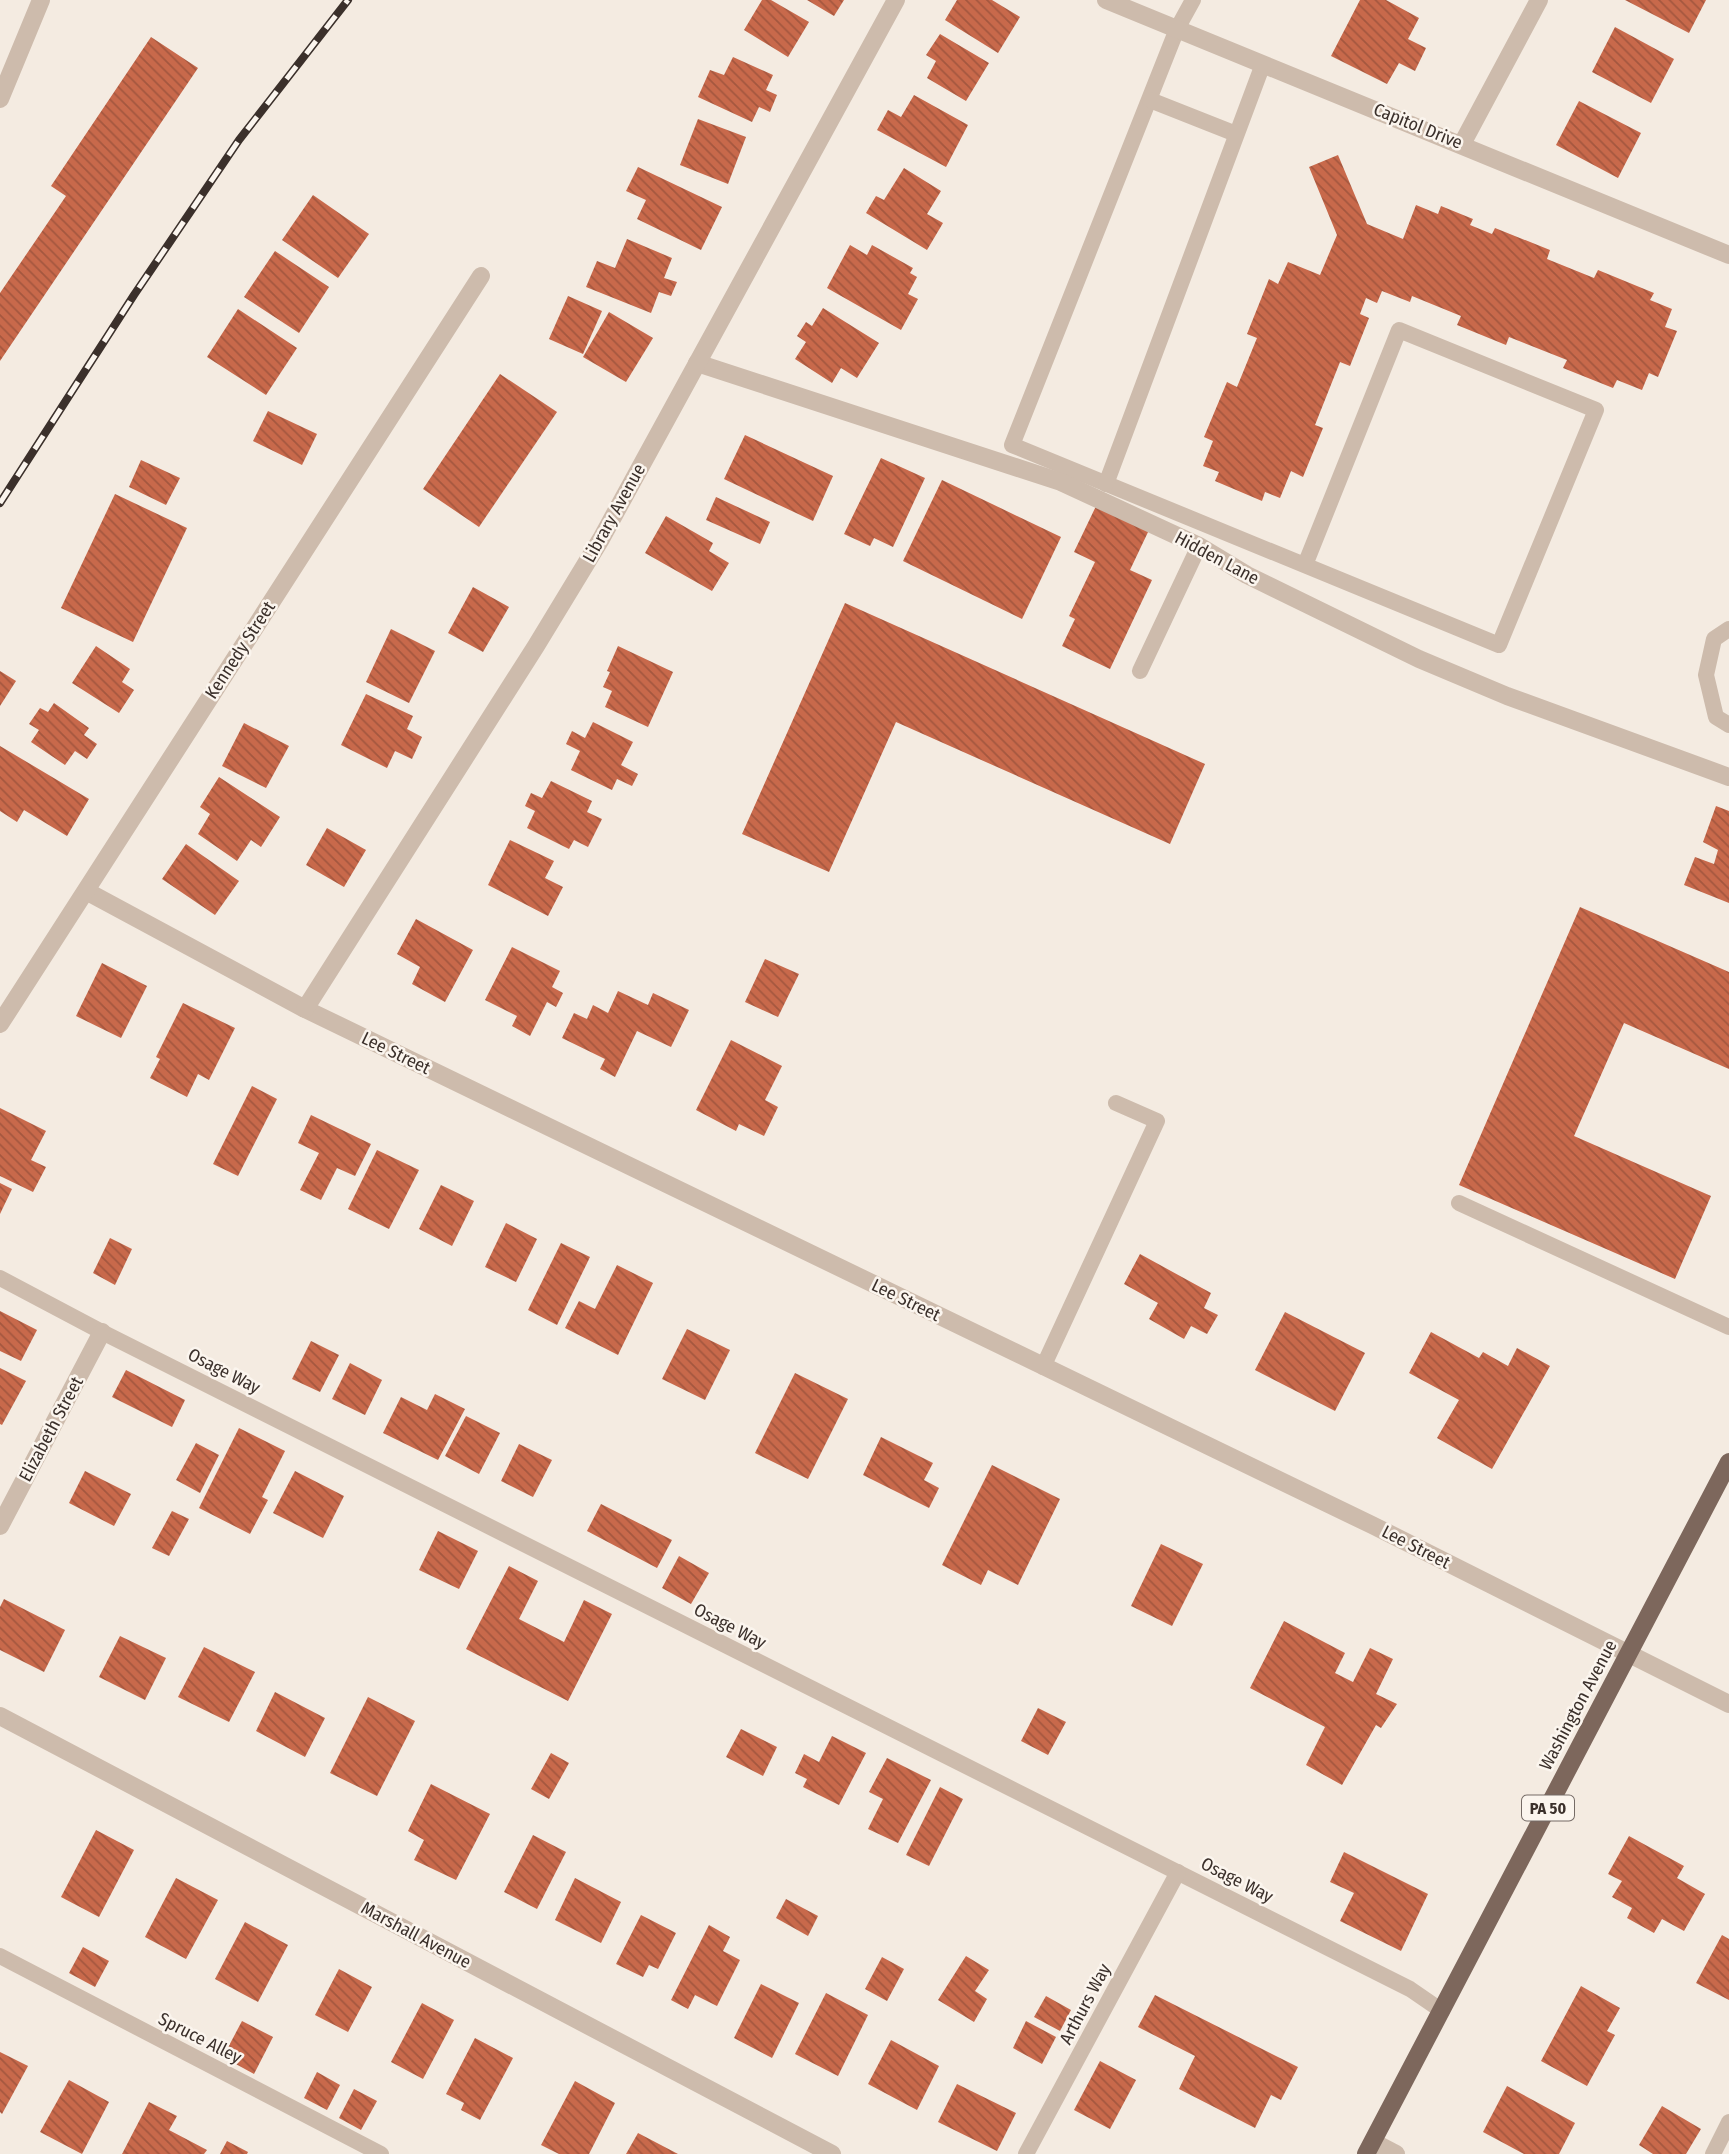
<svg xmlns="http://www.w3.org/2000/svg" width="1729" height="2154" font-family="'Fira Sans Condensed',sans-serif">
  <defs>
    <pattern id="building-back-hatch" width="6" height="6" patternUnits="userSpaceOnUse" patternTransform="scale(1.75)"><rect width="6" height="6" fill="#c8694b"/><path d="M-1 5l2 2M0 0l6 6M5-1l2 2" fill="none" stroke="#a4573f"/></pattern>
  </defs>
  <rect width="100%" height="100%" fill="#f4ebe1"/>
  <g fill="url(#building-back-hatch)">
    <polygon points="762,0 771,0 809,22 788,57 744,30"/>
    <polygon points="807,0 844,0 834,16"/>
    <polygon points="957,0 992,0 1020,17 998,53 945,20"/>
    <polygon points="1360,0 1386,0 1419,18 1408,39 1426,48 1415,71 1399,63 1387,84 1331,56"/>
    <polygon points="1625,0 1706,0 1689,33"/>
    <polygon points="1615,27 1674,59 1651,103 1592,72"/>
    <polygon points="940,34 989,63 966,101 927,78 936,61 926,55"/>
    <polygon points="151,37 198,68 0,361 0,293 66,196 51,186"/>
    <polygon points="733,57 773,75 766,90 777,95 770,112 759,107 752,122 698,97 710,70 724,75"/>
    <polygon points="914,95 968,125 946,167 877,130 888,110 901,117"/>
    <polygon points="1579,101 1641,133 1618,178 1556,145"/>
    <polygon points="698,119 746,137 728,184 680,165"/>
    <polygon points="1338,155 1367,224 1403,239 1416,205 1438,214 1441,206 1473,219 1470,225 1492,234 1495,228 1550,250 1547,259 1594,278 1598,270 1654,293 1650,300 1672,309 1665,327 1677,331 1658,377 1649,373 1642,390 1617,380 1613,388 1563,368 1567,360 1509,337 1506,345 1457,325 1461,316 1412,296 1410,302 1382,291 1377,303 1366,298 1360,314 1369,318 1350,366 1340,362 1315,425 1323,428 1303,477 1291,471 1280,498 1265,492 1262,501 1215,481 1219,472 1203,466 1213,441 1204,437 1227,382 1237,387 1257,338 1247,334 1269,279 1278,284 1288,262 1320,275 1337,235 1309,167"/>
    <polygon points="638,167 722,207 701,250 637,219 646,200 626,191"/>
    <polygon points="904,168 941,191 927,214 943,223 927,250 866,213 876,196 884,200"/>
    <polygon points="313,195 369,234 338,278 282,240"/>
    <polygon points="627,239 672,258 664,278 677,282 671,296 659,292 651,313 586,287 597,261 615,268"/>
    <polygon points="850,245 867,255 872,245 913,268 910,273 917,277 908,294 918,299 901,330 827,288"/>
    <polygon points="275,251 329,287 299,333 244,297"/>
    <polygon points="568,296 602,311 583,354 549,339"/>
    <polygon points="823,308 879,343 857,378 841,368 832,383 795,359 806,342 797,336 806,322 812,326"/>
    <polygon points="238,309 297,348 266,395 207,357"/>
    <polygon points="609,312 653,338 626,382 583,357"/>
    <polygon points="500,374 557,412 479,527 423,489"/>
    <polygon points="268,411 317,434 302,465 253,441"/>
    <polygon points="745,435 833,476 813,521 724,479"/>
    <polygon points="881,458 925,478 893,547 874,538 870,546 844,534"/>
    <polygon points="141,460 180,478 166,505 129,487"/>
    <polygon points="942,480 1061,537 1022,619 903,561"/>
    <polygon points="115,494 187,528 133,642 61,608"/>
    <polygon points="716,497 770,522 760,544 706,520"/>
    <polygon points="1097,504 1149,530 1130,570 1152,580 1110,669 1062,646 1075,619 1069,616 1095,562 1074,552"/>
    <polygon points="666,516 713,543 709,551 729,563 712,591 645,553"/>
    <polygon points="473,587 509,607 483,652 448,633"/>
    <polygon points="845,603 1205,764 1170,844 896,722 829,872 742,834"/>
    <polygon points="391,629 435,651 409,703 366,682"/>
    <polygon points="96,646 130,669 122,682 134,690 119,713 72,683"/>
    <polygon points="618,646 673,672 648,727 605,707 612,691 603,687 610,672 607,671"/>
    <polygon points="0,671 16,681 0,706"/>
    <polygon points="366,694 413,716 407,729 422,737 412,759 395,751 387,768 341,745"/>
    <polygon points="54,703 89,728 84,735 97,744 87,759 75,751 65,765 31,742 39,730 29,724 40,708 48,712"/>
    <polygon points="593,722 633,742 621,765 638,774 632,786 617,779 612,790 571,770 580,751 566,744 572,731 585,738"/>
    <polygon points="244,723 289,746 266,788 222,766"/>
    <polygon points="0,746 89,799 67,836 24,810 17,822 0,811"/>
    <polygon points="219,777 280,817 261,847 251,840 237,861 198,834 210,814 200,807"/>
    <polygon points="551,781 592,801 587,812 602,819 588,847 574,840 569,849 527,828 535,811 525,806 531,793 542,798"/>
    <polygon points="1716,806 1729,811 1729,903 1684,885 1695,857 1714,864 1718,850 1703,842"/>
    <polygon points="327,828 366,850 344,887 306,865"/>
    <polygon points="510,840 554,861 545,878 563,887 548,916 488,885"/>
    <polygon points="186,844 239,881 215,915 162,879"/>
    <polygon points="1580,907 1729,972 1729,1069 1624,1023 1574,1136 1711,1196 1675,1279 1459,1185"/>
    <polygon points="416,919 473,950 445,1002 412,984 420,967 397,954"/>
    <polygon points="512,947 560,971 552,987 563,993 556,1007 547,1002 530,1036 512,1026 517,1016 485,1000"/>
    <polygon points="765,959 799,974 778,1017 745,1002"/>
    <polygon points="102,963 147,986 121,1038 76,1016"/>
    <polygon points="618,991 648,1005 653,993 689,1010 671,1047 637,1031 615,1077 600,1069 605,1059 562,1038 574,1013 587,1019 593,1005 608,1013"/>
    <polygon points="183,1003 235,1028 209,1080 198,1074 187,1097 150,1078 160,1059 156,1057"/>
    <polygon points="731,1040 782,1066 765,1100 778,1107 764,1136 739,1124 736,1131 696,1110"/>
    <polygon points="252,1086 277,1099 238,1176 213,1164"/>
    <polygon points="0,1108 46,1131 31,1160 46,1167 33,1192 0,1176"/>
    <polygon points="311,1115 371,1144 355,1176 337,1168 321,1200 300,1190 319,1153 298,1143"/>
    <polygon points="377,1150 419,1170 389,1229 348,1209"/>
    <polygon points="0,1183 12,1189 0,1214"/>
    <polygon points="441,1185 474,1201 452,1246 419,1229"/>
    <polygon points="506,1223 537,1239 516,1282 485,1267"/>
    <polygon points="110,1238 132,1249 115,1285 93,1273"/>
    <polygon points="561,1243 590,1257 557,1325 528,1310"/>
    <polygon points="1140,1254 1211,1293 1204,1308 1218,1315 1207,1334 1191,1326 1184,1339 1149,1319 1158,1303 1124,1284"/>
    <polygon points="617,1265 653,1283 618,1355 565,1328 579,1301 595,1309"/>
    <polygon points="0,1311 37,1330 21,1361 0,1351"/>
    <polygon points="1285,1312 1365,1353 1335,1411 1255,1370"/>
    <polygon points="687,1329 730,1350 705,1400 662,1379"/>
    <polygon points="1431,1332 1479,1358 1483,1352 1508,1366 1517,1348 1550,1366 1492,1469 1437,1438 1459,1400 1409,1373"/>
    <polygon points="311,1341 339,1355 320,1392 292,1379"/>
    <polygon points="350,1363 382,1380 365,1415 332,1399"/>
    <polygon points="0,1368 26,1381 2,1425 0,1424"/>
    <polygon points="126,1370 185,1400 172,1427 112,1397"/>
    <polygon points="795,1373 848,1399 808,1479 755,1453"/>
    <polygon points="435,1394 465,1409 438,1460 383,1433 401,1397 427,1410"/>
    <polygon points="466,1416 500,1433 479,1474 445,1456"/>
    <polygon points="239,1428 285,1451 262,1497 268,1500 250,1534 199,1508"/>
    <polygon points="881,1437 933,1463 924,1480 939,1488 929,1508 863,1475"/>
    <polygon points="196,1443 219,1455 200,1493 176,1480"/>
    <polygon points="519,1444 552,1460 533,1497 501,1481"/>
    <polygon points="992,1465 1060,1499 1018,1585 988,1570 981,1585 942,1565"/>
    <polygon points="85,1471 131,1494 114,1526 69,1503"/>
    <polygon points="295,1471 344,1496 323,1538 273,1513"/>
    <polygon points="601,1504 672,1540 657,1568 587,1531"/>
    <polygon points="172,1511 189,1519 169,1556 152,1548"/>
    <polygon points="438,1531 478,1551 459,1589 419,1570"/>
    <polygon points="1161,1544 1203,1564 1172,1626 1131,1606"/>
    <polygon points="679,1556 709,1573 691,1604 662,1588"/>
    <polygon points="509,1566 538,1581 519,1619 564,1642 584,1600 612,1614 568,1701 466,1649"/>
    <polygon points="4,1599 65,1630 44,1672 0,1650 0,1607"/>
    <polygon points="1284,1621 1345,1653 1335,1673 1353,1682 1370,1648 1393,1659 1376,1694 1397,1704 1381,1728 1376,1725 1342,1785 1306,1765 1325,1727 1250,1688"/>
    <polygon points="120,1636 166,1658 145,1700 99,1677"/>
    <polygon points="204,1647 255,1672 229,1722 178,1697"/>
    <polygon points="275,1692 325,1718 305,1757 256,1731"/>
    <polygon points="368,1697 415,1721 377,1796 330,1773"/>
    <polygon points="1038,1708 1066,1722 1048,1755 1021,1741"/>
    <polygon points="741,1729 777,1747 763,1776 726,1757"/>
    <polygon points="832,1736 866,1753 839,1805 803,1787 807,1779 795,1773 804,1754 819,1762"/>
    <polygon points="551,1753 569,1763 549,1799 531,1789"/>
    <polygon points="887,1758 931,1780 898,1843 868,1829 883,1799 869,1792"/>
    <polygon points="431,1784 490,1814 456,1880 414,1860 424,1840 408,1831"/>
    <polygon points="940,1787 963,1799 929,1866 906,1855"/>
    <polygon points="96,1830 134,1850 99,1917 61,1897"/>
    <polygon points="533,1835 566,1852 537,1909 504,1892"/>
    <polygon points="1629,1836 1684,1866 1677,1878 1705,1894 1684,1931 1662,1919 1654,1933 1627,1918 1632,1908 1612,1897 1622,1881 1608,1874"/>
    <polygon points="1344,1852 1428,1894 1401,1951 1340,1921 1354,1893 1330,1882"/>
    <polygon points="176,1878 218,1900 186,1959 145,1937"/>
    <polygon points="575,1878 621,1902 601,1943 555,1920"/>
    <polygon points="786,1899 818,1916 808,1936 776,1918"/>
    <polygon points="641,1915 676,1933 658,1969 649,1965 643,1977 616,1964"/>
    <polygon points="245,1922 288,1945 258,2002 215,1979"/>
    <polygon points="709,1925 730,1937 723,1951 740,1960 717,2006 695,1995 688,2009 671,2000"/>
    <polygon points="1722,1935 1729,1939 1729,2000 1696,1983"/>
    <polygon points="83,1947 109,1961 95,1987 69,1973"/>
    <polygon points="966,1956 989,1970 975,1991 987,1999 974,2022 938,2000"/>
    <polygon points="882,1957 904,1969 887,2001 865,1989"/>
    <polygon points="339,1969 372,1987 348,2032 315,2015"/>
    <polygon points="761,1984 799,2003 772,2058 734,2038"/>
    <polygon points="1581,1986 1620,2008 1607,2031 1615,2035 1587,2086 1541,2061"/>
    <polygon points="826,1993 868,2015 838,2076 795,2054"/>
    <polygon points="1155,1995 1298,2067 1281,2100 1271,2095 1255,2128 1179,2089 1195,2056 1138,2027"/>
    <polygon points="1046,1996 1071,2010 1060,2031 1034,2017"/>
    <polygon points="422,2003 454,2020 423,2079 391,2062"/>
    <polygon points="242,2021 273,2037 254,2074 223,2057"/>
    <polygon points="1026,2021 1056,2037 1042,2064 1013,2048"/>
    <polygon points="475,2038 513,2058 480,2120 461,2110 464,2103 446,2094"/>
    <polygon points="891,2040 939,2066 917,2110 868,2084"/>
    <polygon points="0,2052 28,2066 2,2114 0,2112"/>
    <polygon points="1100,2061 1136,2080 1110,2129 1074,2110"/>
    <polygon points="317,2072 340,2085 327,2110 304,2098"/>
    <polygon points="69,2080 109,2102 82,2154 40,2132"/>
    <polygon points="575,2081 615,2103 589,2154 559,2154 541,2145"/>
    <polygon points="957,2084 1016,2113 997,2151 938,2122"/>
    <polygon points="1507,2086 1575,2123 1559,2154 1524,2154 1483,2132"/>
    <polygon points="354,2089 377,2101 361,2130 339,2118"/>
    <polygon points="149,2102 177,2116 169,2130 207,2150 204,2154 122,2154"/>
    <polygon points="1662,2106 1701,2129 1686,2154 1653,2154 1639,2145"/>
    <polygon points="638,2133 678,2154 626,2154"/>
    <polygon points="227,2141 248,2152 247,2154 220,2154"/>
  </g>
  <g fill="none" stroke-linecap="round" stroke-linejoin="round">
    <g stroke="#cdbbac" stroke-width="16">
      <polyline points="1193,0 1177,29 1012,445 1499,645 1596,410 1399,330 1305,565"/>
      <polyline points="1150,100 1236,134"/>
      <polyline points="1106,484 1263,64"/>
      <polyline points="1729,629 1714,639 1706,675 1716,717 1729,725"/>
      <polyline points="1140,671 1199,546"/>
      <polyline points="1459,1203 1729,1327"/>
      <polyline points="0,1278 102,1332 1410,1989 1442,2011"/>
      <polyline points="1043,1367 1157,1121 1116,1103"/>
      <polyline points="0,1956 381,2154"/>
      <polyline points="1026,2154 1178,1872"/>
      <polyline points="1713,2154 1729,2122"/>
    </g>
    <g stroke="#cdbbac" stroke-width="18">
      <polyline points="1106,0 1729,255"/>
      <polyline points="0,99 41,0"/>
      <polyline points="1462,144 1539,0"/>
      <polyline points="697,363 1061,482 1199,546 1247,575 1419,659 1507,696 1729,777"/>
      <polyline points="86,891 305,1009 1372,1525 1729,1704"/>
      <polyline points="305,1009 536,646 601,539 896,0"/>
      <polyline points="0,1024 481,276"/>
      <polyline points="0,1526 102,1332"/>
      <polyline points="0,1716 832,2154"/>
      <polyline points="1373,2142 1396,2154"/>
    </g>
    <polyline stroke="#7d675c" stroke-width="18" points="1366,2154 1729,1462"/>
    <g stroke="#3b302b" stroke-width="8">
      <polyline id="rail" points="0,503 134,295 239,140 348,0"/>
    </g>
    <use href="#rail" stroke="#fbf5ee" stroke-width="5" stroke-dasharray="16" stroke-linecap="butt"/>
  </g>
  <g text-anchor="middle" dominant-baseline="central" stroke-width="5" stroke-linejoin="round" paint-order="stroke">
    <rect fill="#fbf5ee" stroke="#756b66" stroke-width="2" x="1522" y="1795.5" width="52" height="25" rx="5"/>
    <g font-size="16" font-weight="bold" fill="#3b302b">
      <text x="1548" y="1808">PA 50</text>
    </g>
    <g font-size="18" fill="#3b302b" stroke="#fbf5ee">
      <text transform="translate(1418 126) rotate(22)">Capitol Drive</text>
      <text transform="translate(614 513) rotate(-61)">Library Avenue</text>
      <text transform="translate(1217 558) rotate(28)">Hidden Lane</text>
      <text transform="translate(240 650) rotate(-57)">Kennedy Street</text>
      <text transform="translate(396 1053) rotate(26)">Lee Street</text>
      <text transform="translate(906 1300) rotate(26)">Lee Street</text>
      <text transform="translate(224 1371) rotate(27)">Osage Way</text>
      <text transform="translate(51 1429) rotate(-62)">Elizabeth Street</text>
      <text transform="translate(1416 1547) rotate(27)">Lee Street</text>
      <text transform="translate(730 1626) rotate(27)">Osage Way</text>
      <text transform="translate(1578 1705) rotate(-62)">Washington Avenue</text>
      <text transform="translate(1237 1880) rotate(27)">Osage Way</text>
      <text transform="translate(416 1935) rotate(28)">Marshall Avenue</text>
      <text transform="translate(1085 2004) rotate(-62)">Arthurs Way</text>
      <text transform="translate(200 2038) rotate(27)">Spruce Alley</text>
    </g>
  </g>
</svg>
